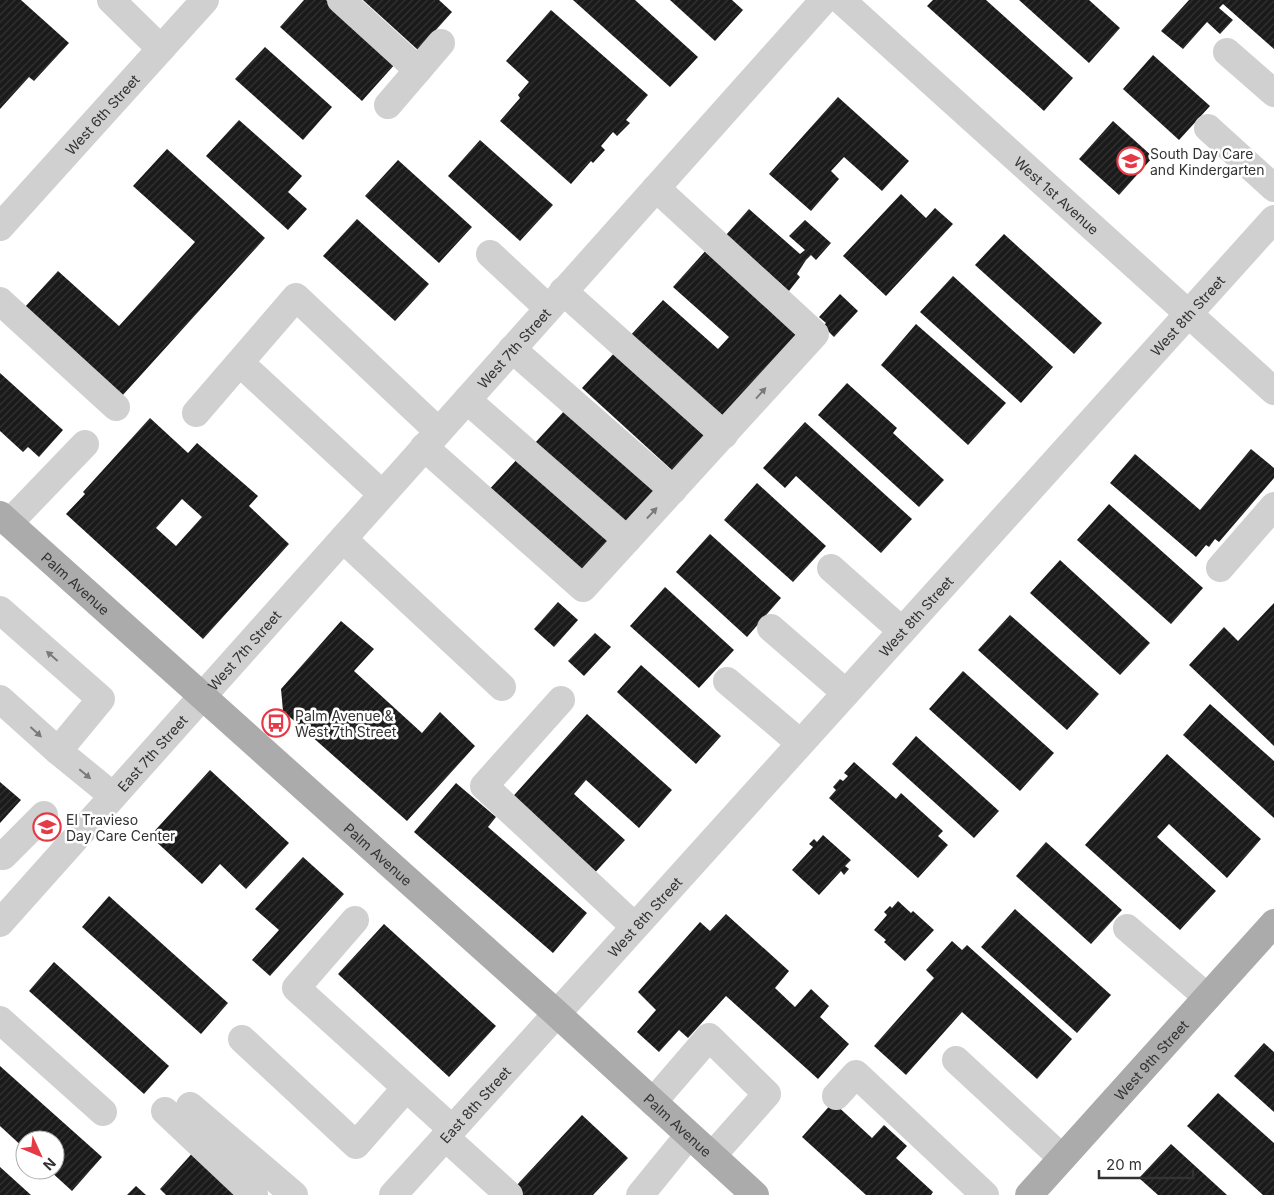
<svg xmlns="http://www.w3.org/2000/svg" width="1274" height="1195" font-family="Inter,sans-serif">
  <defs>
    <pattern id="building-hatch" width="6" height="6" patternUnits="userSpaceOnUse" patternTransform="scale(1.25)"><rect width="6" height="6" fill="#1a1a1a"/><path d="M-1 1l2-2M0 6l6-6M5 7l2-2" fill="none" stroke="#333"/></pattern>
  </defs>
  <rect width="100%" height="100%" fill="#fff"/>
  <g fill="url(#building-hatch)" fill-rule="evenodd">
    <polygon points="0,0 21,0 69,43 34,81 29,77 0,109"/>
    <polygon points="304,0 326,0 396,63 362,101 280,27"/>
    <polygon points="363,0 439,0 452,12 418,50"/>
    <polygon points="573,0 635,0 698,57 670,87"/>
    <polygon points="670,0 732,0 743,10 715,41"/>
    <polygon points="933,0 986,0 1073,78 1044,111 927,6"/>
    <polygon points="1019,0 1089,0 1120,28 1089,63"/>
    <polygon points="1189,0 1274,0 1274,49 1223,4 1219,8 1233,20 1220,34 1207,22 1183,49 1161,31"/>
    <polygon points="551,10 648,95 626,120 630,123 617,136 613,132 601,146 605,150 593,163 591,161 571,184 500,121 520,98 518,95 529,82 506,61"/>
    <polygon points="265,47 332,107 303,140 235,79"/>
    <polygon points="1153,55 1210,106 1179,140 1123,89"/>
    <polygon points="838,97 909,161 882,191 844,157 831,171 839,179 811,211 769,174"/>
    <polygon points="239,120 302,176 288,192 307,209 288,230 206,156"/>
    <polygon points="1113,121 1153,157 1119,195 1079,159"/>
    <polygon points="480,140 553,205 520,241 448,176"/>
    <polygon points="167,149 265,238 122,396 24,308 58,271 119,326 195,242 133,186"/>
    <polygon points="398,160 472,227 439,263 365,196"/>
    <polygon points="901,194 926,218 935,208 953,224 886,296 843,256"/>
    <polygon points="749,209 800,254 805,250 789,236 805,220 831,243 816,260 811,255 806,260 797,274 800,277 789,291 726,235"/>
    <polygon points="357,219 429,284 395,321 323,256"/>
    <polygon points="1004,234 1102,323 1074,354 975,265"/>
    <polygon points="708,248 802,332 722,421 629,337 663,300 718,349 729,337 673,287"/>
    <polygon points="953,276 1053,367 1021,403 920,312"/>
    <polygon points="840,294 858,311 834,337 823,326 826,323 819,317"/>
    <polygon points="916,324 1006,403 968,445 881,365"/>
    <polygon points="616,351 707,433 673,471 582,388"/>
    <polygon points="0,373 63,430 39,457 28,447 23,452 0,431"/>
    <polygon points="847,383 897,428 893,433 944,480 919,507 818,415"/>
    <polygon points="566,409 656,490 624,526 534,444"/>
    <path d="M150,418L188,453L197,443L258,496L249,506L289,544L203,639L66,514L85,494L83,492ZM182,499L202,517L176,546L156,528Z"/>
    <polygon points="805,422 912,519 881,553 796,476 785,488 763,468"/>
    <polygon points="1251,449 1274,468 1274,478 1219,542 1215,539 1209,547 1206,545 1196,557 1110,483 1135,454 1200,510"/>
    <polygon points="520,456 613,540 579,577 486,493"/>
    <polygon points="757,483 826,546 793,582 724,520"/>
    <polygon points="1109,504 1203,588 1171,624 1077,540"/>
    <polygon points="710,534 781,598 747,637 676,572"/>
    <polygon points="1060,560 1150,643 1120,675 1030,593"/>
    <polygon points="665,587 734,650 699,688 630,626"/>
    <polygon points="558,602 578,620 554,647 534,629"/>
    <polygon points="1274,603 1274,746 1189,665 1224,627 1238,641"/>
    <polygon points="1010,615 1099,694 1067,730 978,650"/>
    <polygon points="341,621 374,649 354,671 422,733 440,712 475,746 407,821 283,711 281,689"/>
    <polygon points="595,633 611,647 584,676 568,661"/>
    <polygon points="641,665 721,736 696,764 617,692"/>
    <polygon points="963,671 1054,753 1020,791 929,709"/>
    <polygon points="1210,704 1274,761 1274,818 1183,735"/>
    <polygon points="587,714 672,790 639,828 586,780 574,794 625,840 590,878 507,803"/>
    <polygon points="916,736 999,811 974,838 892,764"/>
    <polygon points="1167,754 1261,839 1227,878 1169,824 1157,837 1216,891 1180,930 1085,845"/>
    <polygon points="854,762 896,799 901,793 943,831 938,836 948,845 918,878 829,798 836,790 833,787 840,779 843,781 848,776 844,773"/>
    <polygon points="210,770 289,843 246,889 220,864 202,884 150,836"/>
    <polygon points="0,782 21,800 0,823"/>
    <polygon points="456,783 496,817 488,827 587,913 553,953 414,832"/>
    <polygon points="823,835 851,860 845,866 849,869 844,875 841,871 819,895 792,870 813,847 809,844 814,839 817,842"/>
    <polygon points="1046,842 1122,910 1091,944 1016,876"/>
    <polygon points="303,857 344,894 270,976 252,960 279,930 255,909"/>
    <polygon points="109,896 228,1003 201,1034 82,927"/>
    <polygon points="898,901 911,913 913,911 934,930 905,961 884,942 886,940 874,930 887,915 884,912 890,906 892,908"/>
    <polygon points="1015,909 1111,995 1077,1033 981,947"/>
    <polygon points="726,914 789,971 775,988 795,1007 811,989 829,1006 820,1017 849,1044 818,1079 726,996 688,1038 679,1030 659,1052 637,1032 656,1010 638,992 700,922 710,931"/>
    <polygon points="384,924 496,1026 449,1077 338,974"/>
    <polygon points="952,941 962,950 967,945 1072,1039 1037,1079 962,1012 906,1075 874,1046 934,978 926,970"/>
    <polygon points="54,962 169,1066 144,1094 29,991"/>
    <polygon points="1264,1043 1274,1052 1274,1112 1234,1076"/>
    <polygon points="0,1066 102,1157 72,1191 49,1170 55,1170 55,1140 25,1140 25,1149 0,1126"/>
    <polygon points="1218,1093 1274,1143 1274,1195 1263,1195 1187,1126"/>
    <polygon points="833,1102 872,1138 884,1125 907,1146 896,1158 933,1192 931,1195 866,1195 802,1137"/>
    <polygon points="582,1115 628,1158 593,1195 523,1195 515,1187"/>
    <polygon points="1171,1144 1227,1195 1158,1195 1139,1178"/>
    <polygon points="196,1149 248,1195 166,1195 160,1189"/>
    <polygon points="0,1167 31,1195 0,1195"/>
    <polygon points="136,1186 146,1195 127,1195"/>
  </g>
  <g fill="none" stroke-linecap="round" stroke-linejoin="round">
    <g stroke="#d0d0d0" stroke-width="28">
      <polyline points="111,0 161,49"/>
      <polyline points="341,0 418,70 388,105"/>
      <path id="s1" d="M841,0L1274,391"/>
      <polyline points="1227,52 1274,93"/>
      <polyline points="418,70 441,43"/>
      <polyline points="1208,128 1274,188"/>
      <path id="s2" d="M0,227L205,0"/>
      <polyline points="490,254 548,308"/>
      <polyline points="563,291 724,435"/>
      <polyline points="0,301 116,407"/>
      <polyline points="512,349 673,490"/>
      <polyline points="240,363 382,494"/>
      <polyline points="467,400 627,540"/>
      <polyline points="196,413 296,297 438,431"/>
      <polyline points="424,447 583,588 815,334 656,188"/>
      <polyline points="9,523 85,444"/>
      <polyline points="343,539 502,687"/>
      <polyline points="831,568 902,631"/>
      <polyline points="1220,568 1274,506"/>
      <polyline points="0,610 101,699 58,751 0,699"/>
      <polyline points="771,628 846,693"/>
      <polyline points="727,681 800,743"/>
      <polyline points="561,700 484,786 634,926"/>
      <polyline points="58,751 113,796"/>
      <polyline points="3,856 44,815"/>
      <polyline points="355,920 296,988 452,1129"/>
      <path id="s3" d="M0,923L824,0"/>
      <polyline points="1127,928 1207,997"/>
      <polyline points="0,1020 103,1112"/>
      <polyline points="242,1039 356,1145 406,1088"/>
      <polyline points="956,1060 1062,1158"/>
      <polyline points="836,1096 856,1074 985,1195"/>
      <polyline points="653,1102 709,1037 767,1094 712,1156"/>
      <polyline points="190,1106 294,1195"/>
      <polyline points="165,1111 254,1195"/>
      <polyline points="445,1137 509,1195"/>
      <path id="s4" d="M393,1195L1274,219"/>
      <polyline points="640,1195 689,1135"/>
    </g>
    <g stroke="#ababab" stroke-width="28">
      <path id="s5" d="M0,515L556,1013L755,1195"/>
      <path id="s6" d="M1029,1195L1274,923"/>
    </g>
  </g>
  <defs><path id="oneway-solid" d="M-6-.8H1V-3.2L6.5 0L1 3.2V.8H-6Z" transform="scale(1.25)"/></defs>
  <g fill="#7a7a7a">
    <use href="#oneway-solid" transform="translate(761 393) rotate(-48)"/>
    <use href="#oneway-solid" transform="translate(652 513) rotate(-47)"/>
    <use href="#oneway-solid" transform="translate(52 656) rotate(-139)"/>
    <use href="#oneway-solid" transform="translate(36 732) rotate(42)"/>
    <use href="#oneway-solid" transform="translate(85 774) rotate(40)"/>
  </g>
  <defs>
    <g id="school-ring" transform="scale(1.4375)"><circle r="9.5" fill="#fff" stroke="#e63946" stroke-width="1.5"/><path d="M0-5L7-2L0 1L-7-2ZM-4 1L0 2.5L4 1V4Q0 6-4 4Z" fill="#e63946"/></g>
    <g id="bus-ring" transform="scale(1.4375)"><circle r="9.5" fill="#fff" stroke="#e63946" stroke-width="1.5"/><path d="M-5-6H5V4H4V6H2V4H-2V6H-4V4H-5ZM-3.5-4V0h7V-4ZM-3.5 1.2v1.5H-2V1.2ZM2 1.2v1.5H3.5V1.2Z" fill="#e63946"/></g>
  </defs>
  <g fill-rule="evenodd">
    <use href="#school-ring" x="1131" y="161"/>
    <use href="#bus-ring" x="276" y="723"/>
    <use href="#school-ring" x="47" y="827"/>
  </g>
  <g text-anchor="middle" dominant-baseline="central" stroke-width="5" stroke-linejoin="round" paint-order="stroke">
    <g font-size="14" fill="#333" stroke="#fff">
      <text stroke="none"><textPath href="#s2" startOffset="152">West 6th Street</textPath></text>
      <text stroke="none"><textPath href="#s1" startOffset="291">West 1st Avenue</textPath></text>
      <text stroke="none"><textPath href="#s4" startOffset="1185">West 8th Street</textPath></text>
      <text stroke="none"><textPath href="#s3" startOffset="771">West 7th Street</textPath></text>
      <text stroke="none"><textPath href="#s5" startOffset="102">Palm Avenue</textPath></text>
      <text stroke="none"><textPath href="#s4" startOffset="780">West 8th Street</textPath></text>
      <text stroke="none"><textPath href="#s3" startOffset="366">West 7th Street</textPath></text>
      <text stroke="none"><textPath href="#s3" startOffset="228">East 7th Street</textPath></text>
      <text stroke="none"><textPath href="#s5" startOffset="508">Palm Avenue</textPath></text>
      <text stroke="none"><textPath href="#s4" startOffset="375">West 8th Street</textPath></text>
      <text stroke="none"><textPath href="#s6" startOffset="182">West 9th Street</textPath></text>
      <text stroke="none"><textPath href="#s4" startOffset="122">East 8th Street</textPath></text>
      <text stroke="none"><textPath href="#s5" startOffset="912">Palm Avenue</textPath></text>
    </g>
    <g font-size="14" fill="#333" stroke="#fff" text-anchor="start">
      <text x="1150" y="153">South Day Care<tspan x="1150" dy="16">and Kindergarten</tspan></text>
      <text x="295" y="715">Palm Avenue &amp;<tspan x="295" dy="16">West 7th Street</tspan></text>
      <text x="66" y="819">El Travieso<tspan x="66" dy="16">Day Care Center</tspan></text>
    </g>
  </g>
  <g transform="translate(40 1155) rotate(134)"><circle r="24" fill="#ffffff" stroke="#adadad"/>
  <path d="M0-4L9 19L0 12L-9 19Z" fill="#e63946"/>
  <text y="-8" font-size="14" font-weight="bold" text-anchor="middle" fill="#333333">N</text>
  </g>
  <path d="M1099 1170v8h94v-8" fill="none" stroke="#333333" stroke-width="2.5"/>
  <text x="1106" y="1170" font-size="15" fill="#333333" stroke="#ffffff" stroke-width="4" paint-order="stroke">20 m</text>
</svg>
